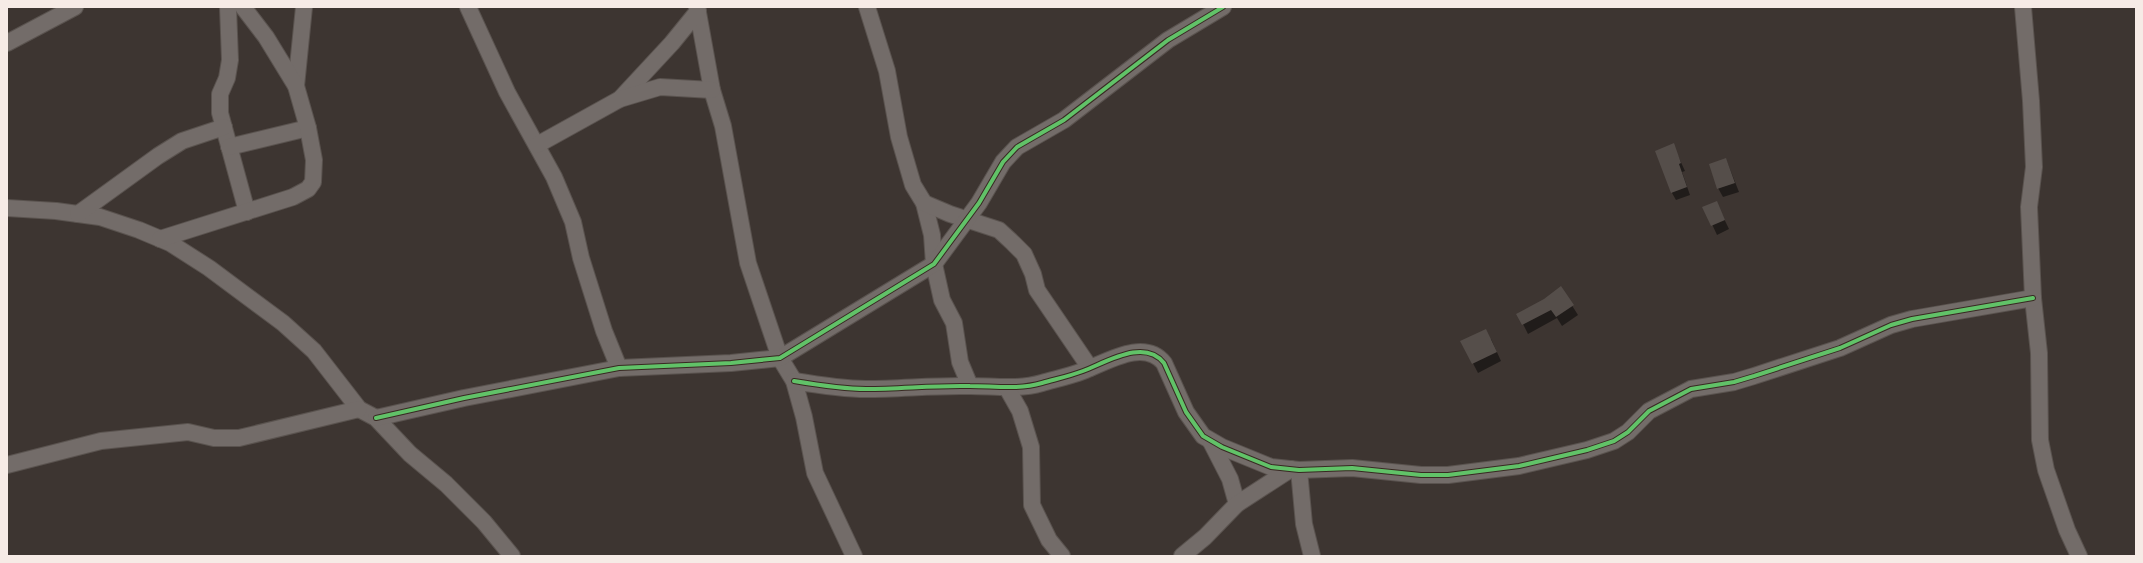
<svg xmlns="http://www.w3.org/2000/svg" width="2143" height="563" font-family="'Asap Condensed',sans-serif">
  <rect width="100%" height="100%" fill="#3d3531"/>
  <g fill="#0007">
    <polygon points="1673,145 1685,171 1682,172 1690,195 1676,200 1672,193"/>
    <polygon points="1726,159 1739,192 1723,197 1718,188"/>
    <polygon points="1716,202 1729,229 1717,235 1704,207"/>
    <polygon points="1561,288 1578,315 1562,326 1557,318 1528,334 1518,314 1545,300"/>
    <polygon points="1491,339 1501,361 1478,373 1462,342"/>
  </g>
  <g fill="#554e4a">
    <polygon points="1674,143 1681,163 1679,164 1687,187 1671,193 1655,151"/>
    <polygon points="1726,158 1735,183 1717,189 1709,164"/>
    <polygon points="1717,201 1725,220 1711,226 1702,207"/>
    <polygon points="1561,286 1574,305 1556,317 1551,310 1522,325 1516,314 1544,299"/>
    <polygon points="1486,329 1497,352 1472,364 1460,341"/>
  </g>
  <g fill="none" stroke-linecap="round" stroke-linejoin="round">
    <g stroke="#5a534f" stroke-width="18">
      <g id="minor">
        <polyline points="228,7 230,60 227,78 220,94 220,113 247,212"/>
        <polyline points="468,7 507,92 554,177 573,222 581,258 604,331 619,368"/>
        <polyline points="697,7 712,90 723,126 748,263 780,358 794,381 804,417 815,473 854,556"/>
        <polyline points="867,7 887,71 899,137 913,185 924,203 932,235 934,264 942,300 954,323 960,362 970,386"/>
        <polyline points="2023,7 2031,101 2034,167 2029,207 2033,298 2039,353 2040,440 2046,470 2067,530 2079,556"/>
        <polyline points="7,43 75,7"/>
        <polyline points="296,86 304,7"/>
        <polyline points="620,99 672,43 698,11"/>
        <polyline points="537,145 620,99 660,87 712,90"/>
        <polyline points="229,147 308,128"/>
        <polyline points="924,203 950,214 999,230 1013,243 1024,254 1033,274 1037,290 1090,368"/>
        <polyline points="7,208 56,211 100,217 139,230 170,243 209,268 283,323 314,351 359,409 376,418 410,454 446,484 484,522 512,556"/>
        <polyline points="78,214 158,156 182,141 224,127"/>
        <polyline points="160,239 293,197 308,189 313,182 314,160 308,128 296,86 266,37 243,7"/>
        <path d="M794,381C818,385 842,389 866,389C901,389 935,385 970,386C994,386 1018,390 1042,383C1056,379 1070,376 1083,371C1107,362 1144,338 1164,363L1186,412L1203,436L1222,447L1271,467L1299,470L1352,468L1421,475H1448L1519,466L1587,450L1614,441L1628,432L1649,411L1691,389L1734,382L1754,376L1840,348L1891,325L1912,319L2033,298"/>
        <polyline points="1007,388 1020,411 1031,447 1032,505 1049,540 1062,556"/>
        <polyline points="376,418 464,398 619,368 731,363 780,358 934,264 979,203 1003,162 1017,147 1064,120 1168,40 1223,7"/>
        <polyline points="1211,442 1230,479 1237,504"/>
        <polyline points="7,465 101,441 188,432 214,438 239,438 359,409"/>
        <polyline points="1299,470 1304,524 1312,556"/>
        <polyline points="1182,556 1205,537 1237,504 1291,469"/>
      </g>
    </g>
    <use href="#minor" stroke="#736c69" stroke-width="16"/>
    <g stroke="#382922" stroke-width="6">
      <g id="cycleway">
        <path d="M794,381C818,385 842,389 866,389C901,389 935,385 970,386C994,386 1018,390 1042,383C1056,379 1070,376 1083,371C1107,362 1144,338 1164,363L1186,412L1203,436L1222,447L1271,467L1299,470L1352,468L1421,475H1448L1519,466L1587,450L1614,441L1628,432L1649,411L1691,389L1734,382L1754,376L1840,348L1891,325L1912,319L2033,298"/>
        <polyline points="376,418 464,398 619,368 731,363 780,358 934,264 979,203 1003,162 1017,147 1064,120 1168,40 1223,7"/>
      </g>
    </g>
    <use href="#cycleway" stroke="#61c268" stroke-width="4"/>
  </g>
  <rect width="2143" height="563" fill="none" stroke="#f6ebe6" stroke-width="16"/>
</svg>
